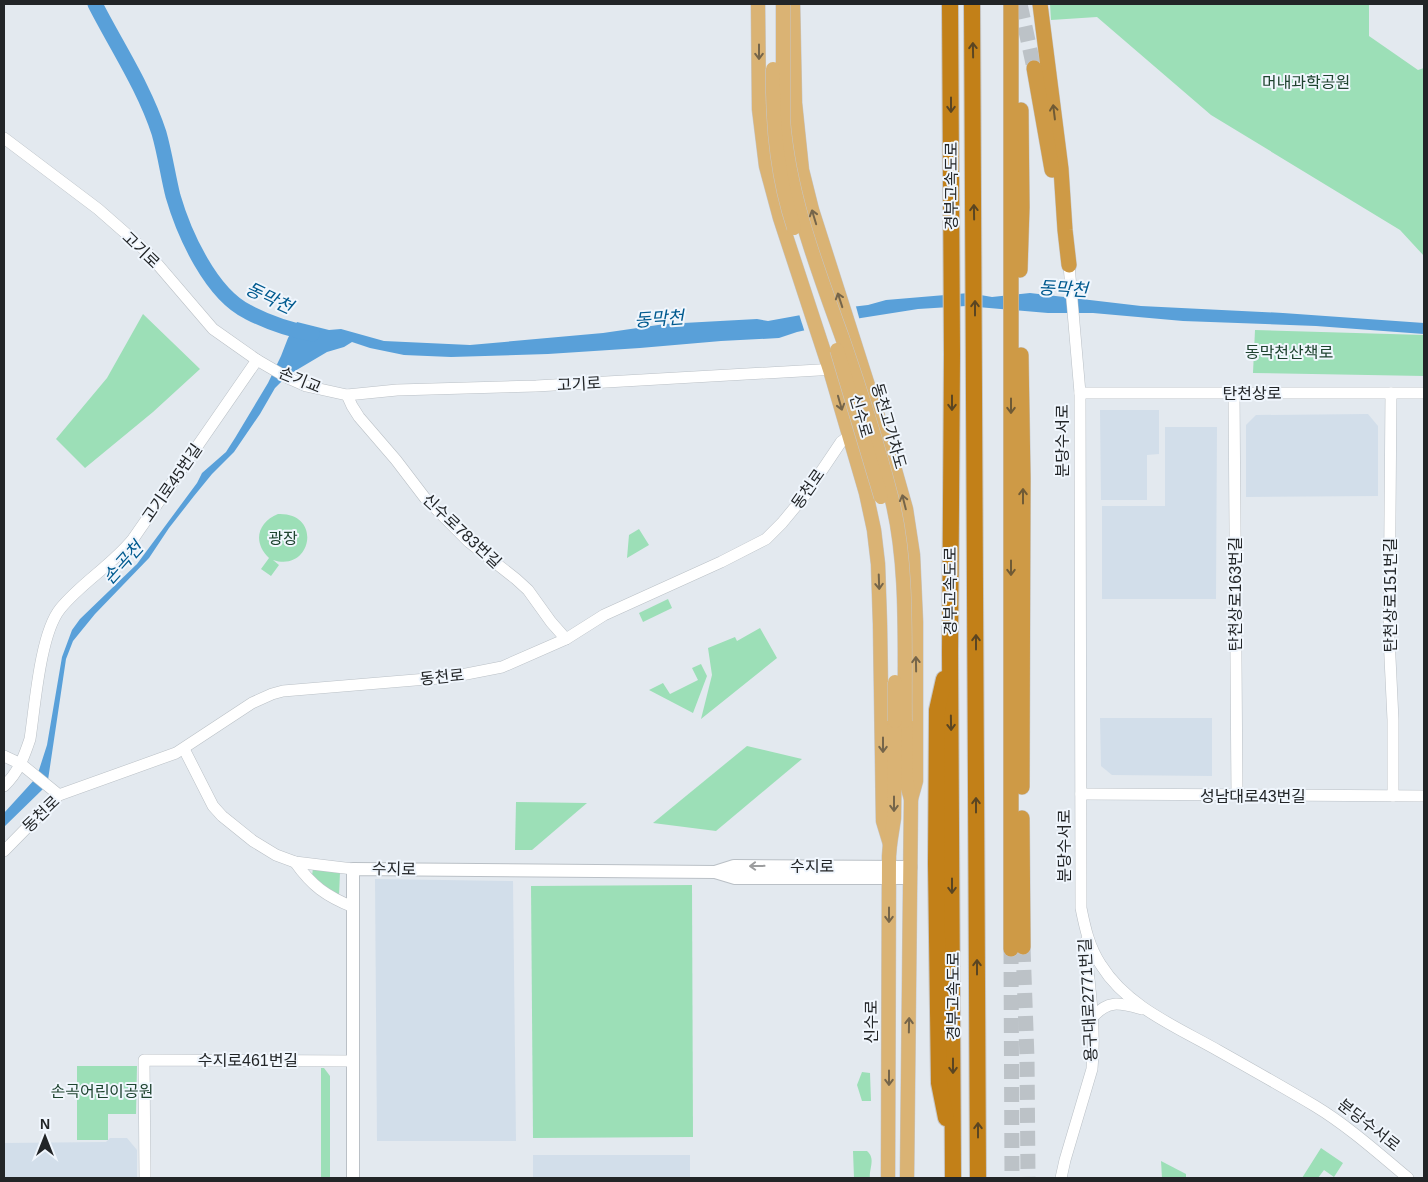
<svg xmlns="http://www.w3.org/2000/svg" width="1428" height="1182" font-family="Arial,'Noto Sans KR',sans-serif">
  <rect width="100%" height="100%" fill="#e3e9ef"/>
  <g fill="#d2deea">
    <polygon points="1100,410 1159,410 1159,454 1147,455 1147,500 1101,500"/>
    <polygon points="1368,414 1378,426 1378,496 1246,497 1246,425 1256,415"/>
    <polygon points="1165,427 1217,427 1216,599 1102,599 1102,506 1165,506"/>
    <polygon points="1100,718 1212,718 1212,776 1112,775 1101,766"/>
    <polygon points="375,879 513,881 516,1141 377,1141"/>
    <polygon points="110,1138 127,1138 137,1150 137,1178 4,1178 4,1143 106,1142"/>
    <rect x="533" y="1155" width="157" height="23"/>
  </g>
  <g fill="#9cdfb7">
    <polygon points="1050,4 1369,4 1369,36 1418,70 1424,68 1424,256 1400,230 1211,115 1097,17 1051,20"/>
    <polygon points="143,314 200,369 153,412 85,468 56,439 107,378"/>
    <polygon points="1255,330 1424,335 1424,376 1253,373"/>
    <path d="M278,514C323,512 312,573 273,560L279,565L271,576L261,569L269,558C252,542 258,522 278,514Z"/>
    <polygon points="639,529 649,545 627,558 629,535"/>
    <polygon points="668,599 672,608 643,622 639,613"/>
    <polygon points="760,628 777,658 701,719 712,675 708,648 735,637 737,641"/>
    <polygon points="701,664 707,676 693,713 649,690 663,683 670,694 698,680 692,668"/>
    <polygon points="747,746 802,759 716,831 653,823"/>
    <polygon points="516,802 587,803 532,850 515,850"/>
    <polygon points="313,868 340,872 339,896 329,891 312,876"/>
    <polygon points="692,885 693,1137 533,1138 531,886"/>
    <polygon points="77,1066 137,1066 136,1114 108,1114 108,1140 77,1140"/>
    <polygon points="321,1068 324,1068 330,1076 330,1178 321,1178"/>
    <polygon points="862,1072 870,1073 871,1101 862,1101 857,1085"/>
    <polygon points="1321,1148 1343,1163 1334,1177 1324,1170 1318,1178 1302,1178"/>
    <path d="M853,1151H867C876,1159 869,1168 870,1178H854Z"/>
    <polygon points="1161,1161 1186,1174 1186,1178 1162,1178"/>
  </g>
  <polygon fill="#59a0d9" points="969,293 992,297 1030,293 1141,306 1283,313 1424,323 1424,334 1316,326 1183,321 1093,313 1048,313 966,306 918,309 861,318 797,332 779,338 721,341 640,348 548,354 451,357 404,355 370,348 352,342 344,347 327,352 300,368 288,375 275,388 260,414 234,452 212,474 194,496 169,528 149,558 95,614 73,641 66,659 48,780 44,788 4,827 4,813 35,779 39,770 47,745 62,657 72,630 80,619 137,564 197,483 202,473 226,452 235,438 268,383 281,356 288,338 297,322 329,330 341,329 384,341 470,345 603,333 665,324 757,319 768,321 834,309 868,305 886,300"/>
  <polygon fill="#e3e9ef" points="855,303 860,321 805,333 799,314"/>
  <g fill="none" stroke-linecap="round" stroke-linejoin="round">
    <path stroke="#59a0d9" stroke-width="15" d="M95,4C117,47 144,87 159,133C165,154 168,176 173,196C184,234 211,294 248,312C267,322 291,330 312,334"/>
    <g stroke="#bcc2c7" stroke-width="15" stroke-dasharray="15 8" stroke-linecap="butt">
      <polyline points="1020,4 1034,68"/>
      <polyline points="1023,947 1027,1058 1028,1178"/>
      <polyline points="1011,949 1012,1178"/>
    </g>
    <g stroke="#bac0c6" stroke-width="12">
      <g id="tertiary">
        <polyline points="4,138 98,209 147,252 213,329 257,360 288,378 306,386 347,395 397,390 536,386 836,369"/>
        <path d="M1069,265L1080,393L1081,908C1085,928 1089,947 1101,965C1127,1007 1177,1027 1219,1051C1251,1069 1283,1087 1315,1106C1348,1126 1378,1153 1408,1178"/>
        <polyline points="1080,393 1424,393"/>
        <polyline points="1234,393 1237,796"/>
        <polyline points="1391,393 1389,637 1393,720 1393,796"/>
        <polyline points="347,395 352,406 359,417 396,460 425,498 469,542 516,579 528,590 551,622 566,639"/>
        <polyline points="184,749 213,806 222,816 253,841 276,855 295,862 353,869"/>
        <polyline points="4,756 21,764 59,795"/>
        <path d="M4,786C18,773 24,757 30,739C35,706 40,634 60,609C81,583 111,566 133,539L257,360"/>
        <polyline points="1081,794 1424,796"/>
        <polyline points="4,851 59,795 176,753 252,703 272,694 283,691 451,677 502,667 566,639 604,615 721,562 766,539 782,523 806,494 841,442 849,436 857,436"/>
        <path d="M295,862C312,886 326,896 353,907"/>
        <path d="M1092,1018C1108,999 1120,1003 1142,1009"/>
        <polyline points="145,1178 144,1060 353,1061"/>
        <path d="M1061,1178L1065,1160L1092,1069C1096,1027 1089,983 1085,942"/>
      </g>
    </g>
    <g stroke="#bac0c6" stroke-width="14">
      <g id="secondary">
        <polyline points="715,872 734,866 911,867"/>
        <polyline points="353,1178 353,869 715,872 735,878 910,878"/>
      </g>
    </g>
    <g stroke="#c6c6c7" stroke-width="15">
      <g id="primary">
        <polyline points="758,4 759,109 766,166 780,218 830,370 866,493 874,530 878,564 880,624 883,821 890,844"/>
        <polyline points="793,4 795,103 802,170 812,210 895,470 906,509 913,555 916,622 916,781 911,799"/>
        <polyline points="905,721 906,781 911,799 907,1178"/>
        <polyline points="888,1178 889,856 890,844 894,818 895,721"/>
      </g>
    </g>
    <g stroke="#c6c6c7" stroke-width="16">
      <g id="trunk">
        <polyline points="1040,4 1061,169 1065,230 1069,265"/>
        <polyline points="1034,68 1052,170"/>
        <polyline points="1020,270 1022,207 1021,110"/>
        <polyline points="1021,355 1023,478 1022,787"/>
        <polyline points="1022,818 1023,947"/>
        <polyline points="1011,949 1011,4"/>
      </g>
    </g>
    <g stroke="#c6c6c7" stroke-width="18">
      <g id="motorway">
        <polyline points="950,4 952,354 950,652 953,1178"/>
        <polyline points="972,4 978,1178"/>
        <polyline points="944,679 937,710 936,864 939,1083 946,1118"/>
      </g>
    </g>
    <use href="#tertiary" stroke="#fff" stroke-width="11"/>
    <use href="#secondary" stroke="#fff" stroke-width="12"/>
    <use href="#primary" stroke="#dab374" stroke-width="14"/>
    <use href="#trunk" stroke="#ce9a46" stroke-width="15"/>
    <use href="#motorway" stroke="#c28018" stroke-width="16"/>
    <g stroke="#c6c6c7" stroke-width="15" stroke-linecap="butt">
      <g id="primary-bridge">
        <path d="M783,4V119C789,195 816,265 842,337C860,389 877,442 891,496C909,565 904,649 905,721"/>
        <path d="M773,69C772,123 777,177 794,228"/>
        <polyline points="837,350 881,497"/>
        <polyline points="895,721 895,682"/>
      </g>
    </g>
    <use href="#primary-bridge" stroke="#dab374" stroke-width="14"/>
  </g>
  <defs><path id="oneway-shaft" d="M-6 0H5M1.5-3L5.5 0L1.5 3" fill="none" stroke-width="1.6" stroke-linecap="round" stroke-linejoin="round" transform="scale(1.25)"/></defs>
  <g stroke="#5a4522">
    <use href="#oneway-shaft" transform="translate(973 50) rotate(-91)"/>
    <use href="#oneway-shaft" transform="translate(951 105) rotate(90)"/>
    <use href="#oneway-shaft" transform="translate(974 212) rotate(-91)"/>
    <use href="#oneway-shaft" transform="translate(975 308) rotate(-90)"/>
    <use href="#oneway-shaft" transform="translate(952 403) rotate(90)"/>
    <use href="#oneway-shaft" transform="translate(976 642) rotate(-90)"/>
    <use href="#oneway-shaft" transform="translate(951 723) rotate(89)"/>
    <use href="#oneway-shaft" transform="translate(976 805) rotate(-90)"/>
    <use href="#oneway-shaft" transform="translate(952 886) rotate(90)"/>
    <use href="#oneway-shaft" transform="translate(977 967) rotate(-90)"/>
    <use href="#oneway-shaft" transform="translate(953 1066) rotate(90)"/>
    <use href="#oneway-shaft" transform="translate(978 1130) rotate(-90)"/>
  </g>
  <g stroke="#75654a">
    <use href="#oneway-shaft" transform="translate(759 52) rotate(90)"/>
    <use href="#oneway-shaft" transform="translate(814 217) rotate(-107)"/>
    <use href="#oneway-shaft" transform="translate(840 300) rotate(-108)"/>
    <use href="#oneway-shaft" transform="translate(840 403) rotate(74)"/>
    <use href="#oneway-shaft" transform="translate(904 502) rotate(-104)"/>
    <use href="#oneway-shaft" transform="translate(879 582) rotate(88)"/>
    <use href="#oneway-shaft" transform="translate(916 664) rotate(-91)"/>
    <use href="#oneway-shaft" transform="translate(883 745) rotate(90)"/>
    <use href="#oneway-shaft" transform="translate(894 804) rotate(90)"/>
    <use href="#oneway-shaft" transform="translate(889 915) rotate(90)"/>
    <use href="#oneway-shaft" transform="translate(909 1025) rotate(-89)"/>
    <use href="#oneway-shaft" transform="translate(889 1078) rotate(90)"/>
  </g>
  <g stroke="#6f5a35">
    <use href="#oneway-shaft" transform="translate(1054 112) rotate(-97)"/>
    <use href="#oneway-shaft" transform="translate(1011 406) rotate(90)"/>
    <use href="#oneway-shaft" transform="translate(1023 496) rotate(-90)"/>
    <use href="#oneway-shaft" transform="translate(1011 568) rotate(90)"/>
  </g>
  <use stroke="#9c9d9e" href="#oneway-shaft" transform="translate(757 866) rotate(179)"/>
  <g text-anchor="middle" dominant-baseline="central" stroke-width="4" stroke-linejoin="round" paint-order="stroke">
    <g font-size="16" fill="#1e432f" stroke="#f0f6fd">
      <text x="1306" y="82">머내과학공원</text>
      <text x="1289" y="352">동막천산책로</text>
      <text x="283" y="538">광장</text>
      <text x="102" y="1091">손곡어린이공원</text>
    </g>
    <g font-size="16" fill="#222527" stroke="#f0f6fd">
      <text transform="translate(951 186) rotate(-90)">경부고속도로</text>
      <text transform="translate(141 250) rotate(44)">고기로</text>
      <text transform="translate(300 380) rotate(22)">손기교</text>
      <text transform="translate(579 384) rotate(-3)">고기로</text>
      <text x="1252" y="393">탄천상로</text>
      <text transform="translate(861 416) rotate(74)">신수로</text>
      <text transform="translate(889 426) rotate(74)">동천고가차도</text>
      <text transform="translate(1062 441) rotate(-90)">분당수서로</text>
      <text transform="translate(172 483) rotate(-55)">고기로45번길</text>
      <text transform="translate(808 489) rotate(-55)">동천로</text>
      <text transform="translate(462 531) rotate(43)">신수로783번길</text>
      <text transform="translate(950 591) rotate(-90)">경부고속도로</text>
      <text transform="translate(1235 594) rotate(-90)">탄천상로163번길</text>
      <text transform="translate(1390 595) rotate(-90)">탄천상로151번길</text>
      <text transform="translate(442 677) rotate(-6)">동천로</text>
      <text x="1253" y="796">성남대로43번길</text>
      <text transform="translate(41 814) rotate(-44)">동천로</text>
      <text transform="translate(1064 846) rotate(-90)">분당수서로</text>
      <text x="812" y="866">수지로</text>
      <text transform="translate(394 869) rotate(1)">수지로</text>
      <text transform="translate(953 996) rotate(-90)">경부고속도로</text>
      <text transform="translate(1088 1000) rotate(-93)">용구대로2771번길</text>
      <text transform="translate(871 1022) rotate(-90)">신수로</text>
      <text x="248" y="1060">수지로461번길</text>
      <text transform="translate(1369 1125) rotate(38)">분당수서로</text>
    </g>
    <g font-size="18" font-style="italic" fill="#005a8f" stroke="#f0f6fd">
      <text transform="translate(1063 289) rotate(3)">동막천</text>
      <text transform="translate(269 298) rotate(25)">동막천</text>
      <text transform="translate(659 319) rotate(-4)">동막천</text>
      <text transform="translate(123 563) rotate(-48)">손곡천</text>
    </g>
  </g>
  <rect width="1428" height="1182" fill="none" stroke="#222527" stroke-width="10"/>
  <g transform="translate(45 1137)" stroke="#f0f6fd" stroke-width="4" paint-order="stroke">
  <path d="M0-4L9 19L0 12L-9 19Z" fill="#222527"/>
  <text y="-8" font-size="14" font-weight="bold" text-anchor="middle" fill="#222527">N</text>
  </g>
</svg>
